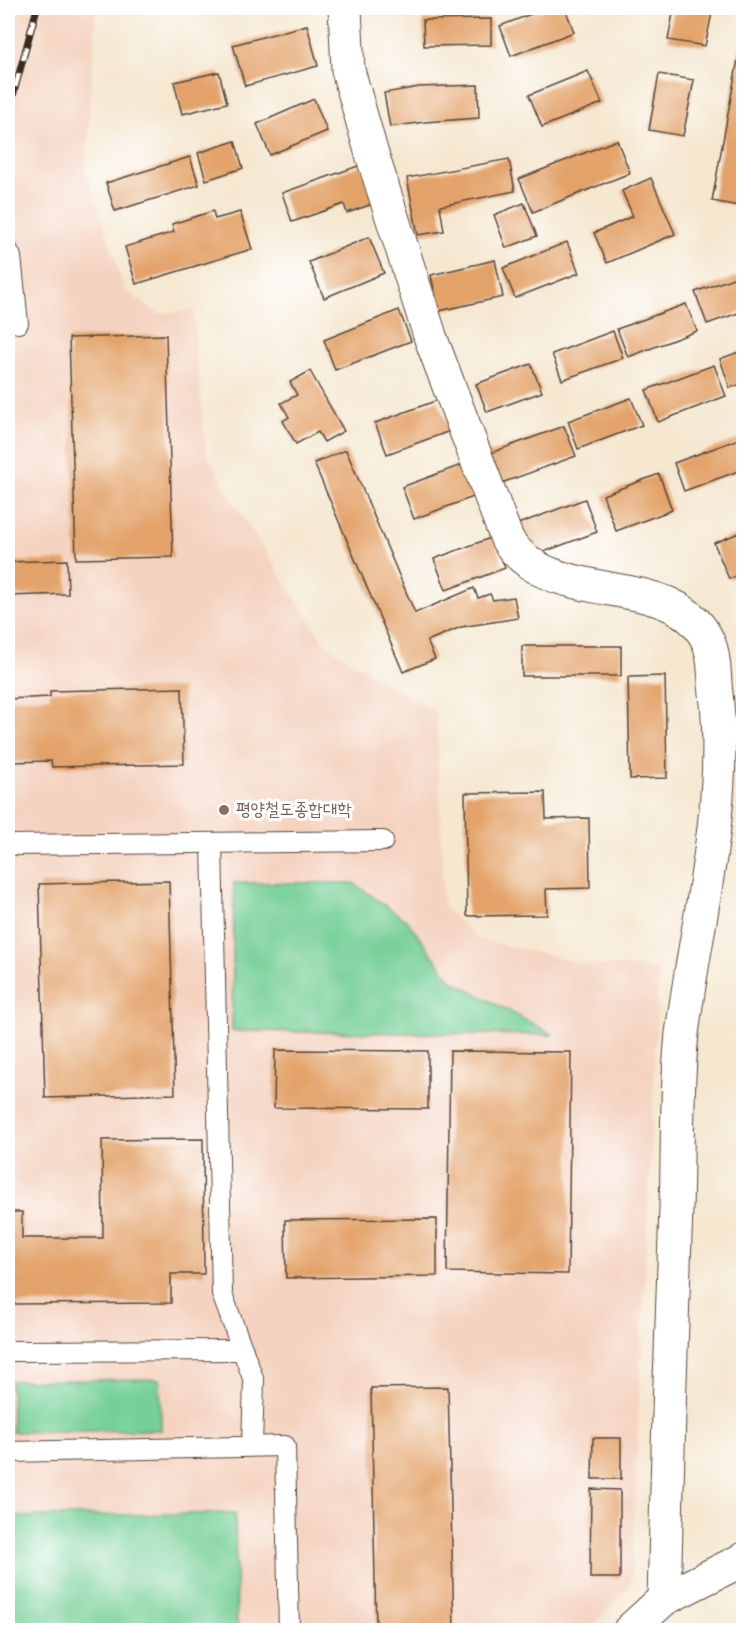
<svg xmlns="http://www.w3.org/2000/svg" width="751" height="1638" font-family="Kalam,'Poor Story',sans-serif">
  <rect width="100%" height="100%" fill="#fff"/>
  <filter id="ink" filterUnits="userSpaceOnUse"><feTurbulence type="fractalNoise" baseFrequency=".0167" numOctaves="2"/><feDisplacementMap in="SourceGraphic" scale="12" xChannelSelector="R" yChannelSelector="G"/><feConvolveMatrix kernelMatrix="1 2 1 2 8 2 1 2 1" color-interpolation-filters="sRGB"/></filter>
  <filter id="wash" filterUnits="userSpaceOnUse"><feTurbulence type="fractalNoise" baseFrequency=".008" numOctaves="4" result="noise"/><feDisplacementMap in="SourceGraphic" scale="24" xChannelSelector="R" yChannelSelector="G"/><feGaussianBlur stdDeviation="1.35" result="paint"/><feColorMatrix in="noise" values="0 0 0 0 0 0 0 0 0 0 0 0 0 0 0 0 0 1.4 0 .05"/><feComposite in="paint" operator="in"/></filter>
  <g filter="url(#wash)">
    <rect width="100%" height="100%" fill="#f5e7d0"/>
    <polygon fill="#f4d3c0" points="8,8 96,8 86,171 125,290 159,314 193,310 206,452 230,497 326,645 437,714 443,906 477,939 581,963 659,969 631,1584 590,1630 8,1630"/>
    <g fill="#75cf96" stroke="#587c5a" stroke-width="1.5">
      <polygon points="234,883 353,883 407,921 451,980 553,1035 232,1031"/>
      <polygon points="160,1379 161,1430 12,1432 11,1381"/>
      <polygon points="235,1513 237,1630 8,1630 8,1517"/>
    </g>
    <g id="blocks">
      <g fill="#e3a269">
        <polygon points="547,8 565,8 574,32 511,56 500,26"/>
        <polygon points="674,8 713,8 705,46 668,40"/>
        <polygon points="491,19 491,45 424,46 423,20"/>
        <polygon points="307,25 318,66 245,86 233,45"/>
        <polygon points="742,37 744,37 744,207 712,201"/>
        <polygon points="588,71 602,103 542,127 529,95"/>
        <polygon points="219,72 227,103 182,114 174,82"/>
        <polygon points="659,74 694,80 683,136 649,130"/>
        <polygon points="478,85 479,118 425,122 390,127 384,93 419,87"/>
        <polygon points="314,99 327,131 270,155 257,124"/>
        <polygon points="617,140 630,173 533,212 519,179"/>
        <polygon points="235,141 243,168 206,180 198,153"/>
        <polygon points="190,157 199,185 115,211 106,183"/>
        <polygon points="509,159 515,191 440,206 444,231 418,235 407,178"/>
        <polygon points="361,165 375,203 347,213 344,204 292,222 282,193"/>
        <polygon points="651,178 675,234 607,263 594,233 633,216 622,191"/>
        <polygon points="524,203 537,236 506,248 494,215"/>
        <polygon points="213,211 215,219 240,212 252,249 136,284 125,247 174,232 172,224"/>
        <polygon points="369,237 384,273 324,298 309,262"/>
        <polygon points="567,242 579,273 515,298 503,268"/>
        <polygon points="495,260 503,297 439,311 431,275"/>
        <polygon points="744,274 744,311 707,324 695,292"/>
        <polygon points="686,304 697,331 628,357 617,329"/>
        <polygon points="399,310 411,341 335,370 324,340"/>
        <polygon points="613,331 623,358 562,380 552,354"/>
        <polygon points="166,335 173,557 76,559 69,338"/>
        <polygon points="744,350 744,383 730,388 720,359"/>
        <polygon points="531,364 542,392 487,412 476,384"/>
        <polygon points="714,365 726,396 658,422 646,390"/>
        <polygon points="310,371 344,431 324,442 318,432 296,444 283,421 289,417 281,403 297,395 290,382"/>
        <polygon points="631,398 642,425 578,449 568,421"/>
        <polygon points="438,400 450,431 387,454 375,423"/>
        <polygon points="564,426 576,456 496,485 485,455"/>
        <polygon points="744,437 744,469 684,491 674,463"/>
        <polygon points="346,450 415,613 474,588 478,598 490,594 493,600 514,597 518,618 461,627 427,641 435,659 403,672 314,463"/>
        <polygon points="464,464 476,496 414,519 402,487"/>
        <polygon points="659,474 672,510 616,531 603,495"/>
        <polygon points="585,499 597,532 530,557 518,524"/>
        <polygon points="744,531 744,573 729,579 714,543"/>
        <polygon points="493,537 505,568 446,590 434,559"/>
        <polygon points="67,560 68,594 8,596 8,562"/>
        <rect x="522" y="646" width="99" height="30"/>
        <polygon points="665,676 667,778 630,779 628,677"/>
        <polygon points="182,688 184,764 52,767 51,761 8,762 8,699 50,697 50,691"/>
        <polygon points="545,792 546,819 589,818 590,888 546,889 547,915 467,916 465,793"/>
        <polygon points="169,881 175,1094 45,1098 39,884"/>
        <polygon points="275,1050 428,1051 428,1109 274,1108"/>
        <polygon points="450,1051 571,1052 568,1274 447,1272"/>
        <polygon points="203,1139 204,1274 171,1274 171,1303 8,1304 8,1212 22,1212 22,1238 103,1238 102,1140"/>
        <polygon points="437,1219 437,1276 286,1278 285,1220"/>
        <polygon points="448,1387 454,1630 376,1630 371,1388"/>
        <polygon points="593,1438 621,1438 621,1479 592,1479"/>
        <polygon points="591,1489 620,1490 620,1578 590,1578"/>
      </g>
    </g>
  </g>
  <g filter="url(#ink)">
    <use href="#blocks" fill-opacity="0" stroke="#574639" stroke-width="1.5"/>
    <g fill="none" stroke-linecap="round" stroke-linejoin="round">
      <g stroke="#574639" stroke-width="22">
        <g id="service">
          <polyline points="8,251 11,257 18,323"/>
          <polyline points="212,843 222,1294 254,1381 252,1446"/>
          <polyline points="8,845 383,841"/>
          <polyline points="8,1351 243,1350"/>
          <polyline points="8,1452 285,1446 289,1630"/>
        </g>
      </g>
      <g stroke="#574639" stroke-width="35">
        <g id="minor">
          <path d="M345,8L348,70L371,151L431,339L507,539C551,612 680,565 710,646C715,660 714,679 716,693C729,808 696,921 682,1034C676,1091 678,1150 676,1208C671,1338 667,1469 664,1599"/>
          <polyline points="630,1630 664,1599 744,1559"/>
        </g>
      </g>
      <use href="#service" stroke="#fff" stroke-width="20"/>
      <use href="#minor" stroke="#fff" stroke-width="33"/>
      <g stroke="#3b2a1e" stroke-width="7">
        <polyline id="rail" points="8,114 37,8"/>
      </g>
      <use href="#rail" stroke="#fff" stroke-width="4.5" stroke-dasharray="14" stroke-linecap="butt"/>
    </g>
  </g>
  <circle fill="#8d6e63" stroke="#fff" stroke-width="2" cx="224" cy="810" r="6"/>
  <g text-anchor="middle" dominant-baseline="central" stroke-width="6" stroke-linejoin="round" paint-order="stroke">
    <g font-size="18" fill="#785e54" stroke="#fff" text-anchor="start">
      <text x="236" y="810">평양철도종합대학</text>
    </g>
  </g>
  <rect width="751" height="1638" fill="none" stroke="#fff" stroke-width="30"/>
</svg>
